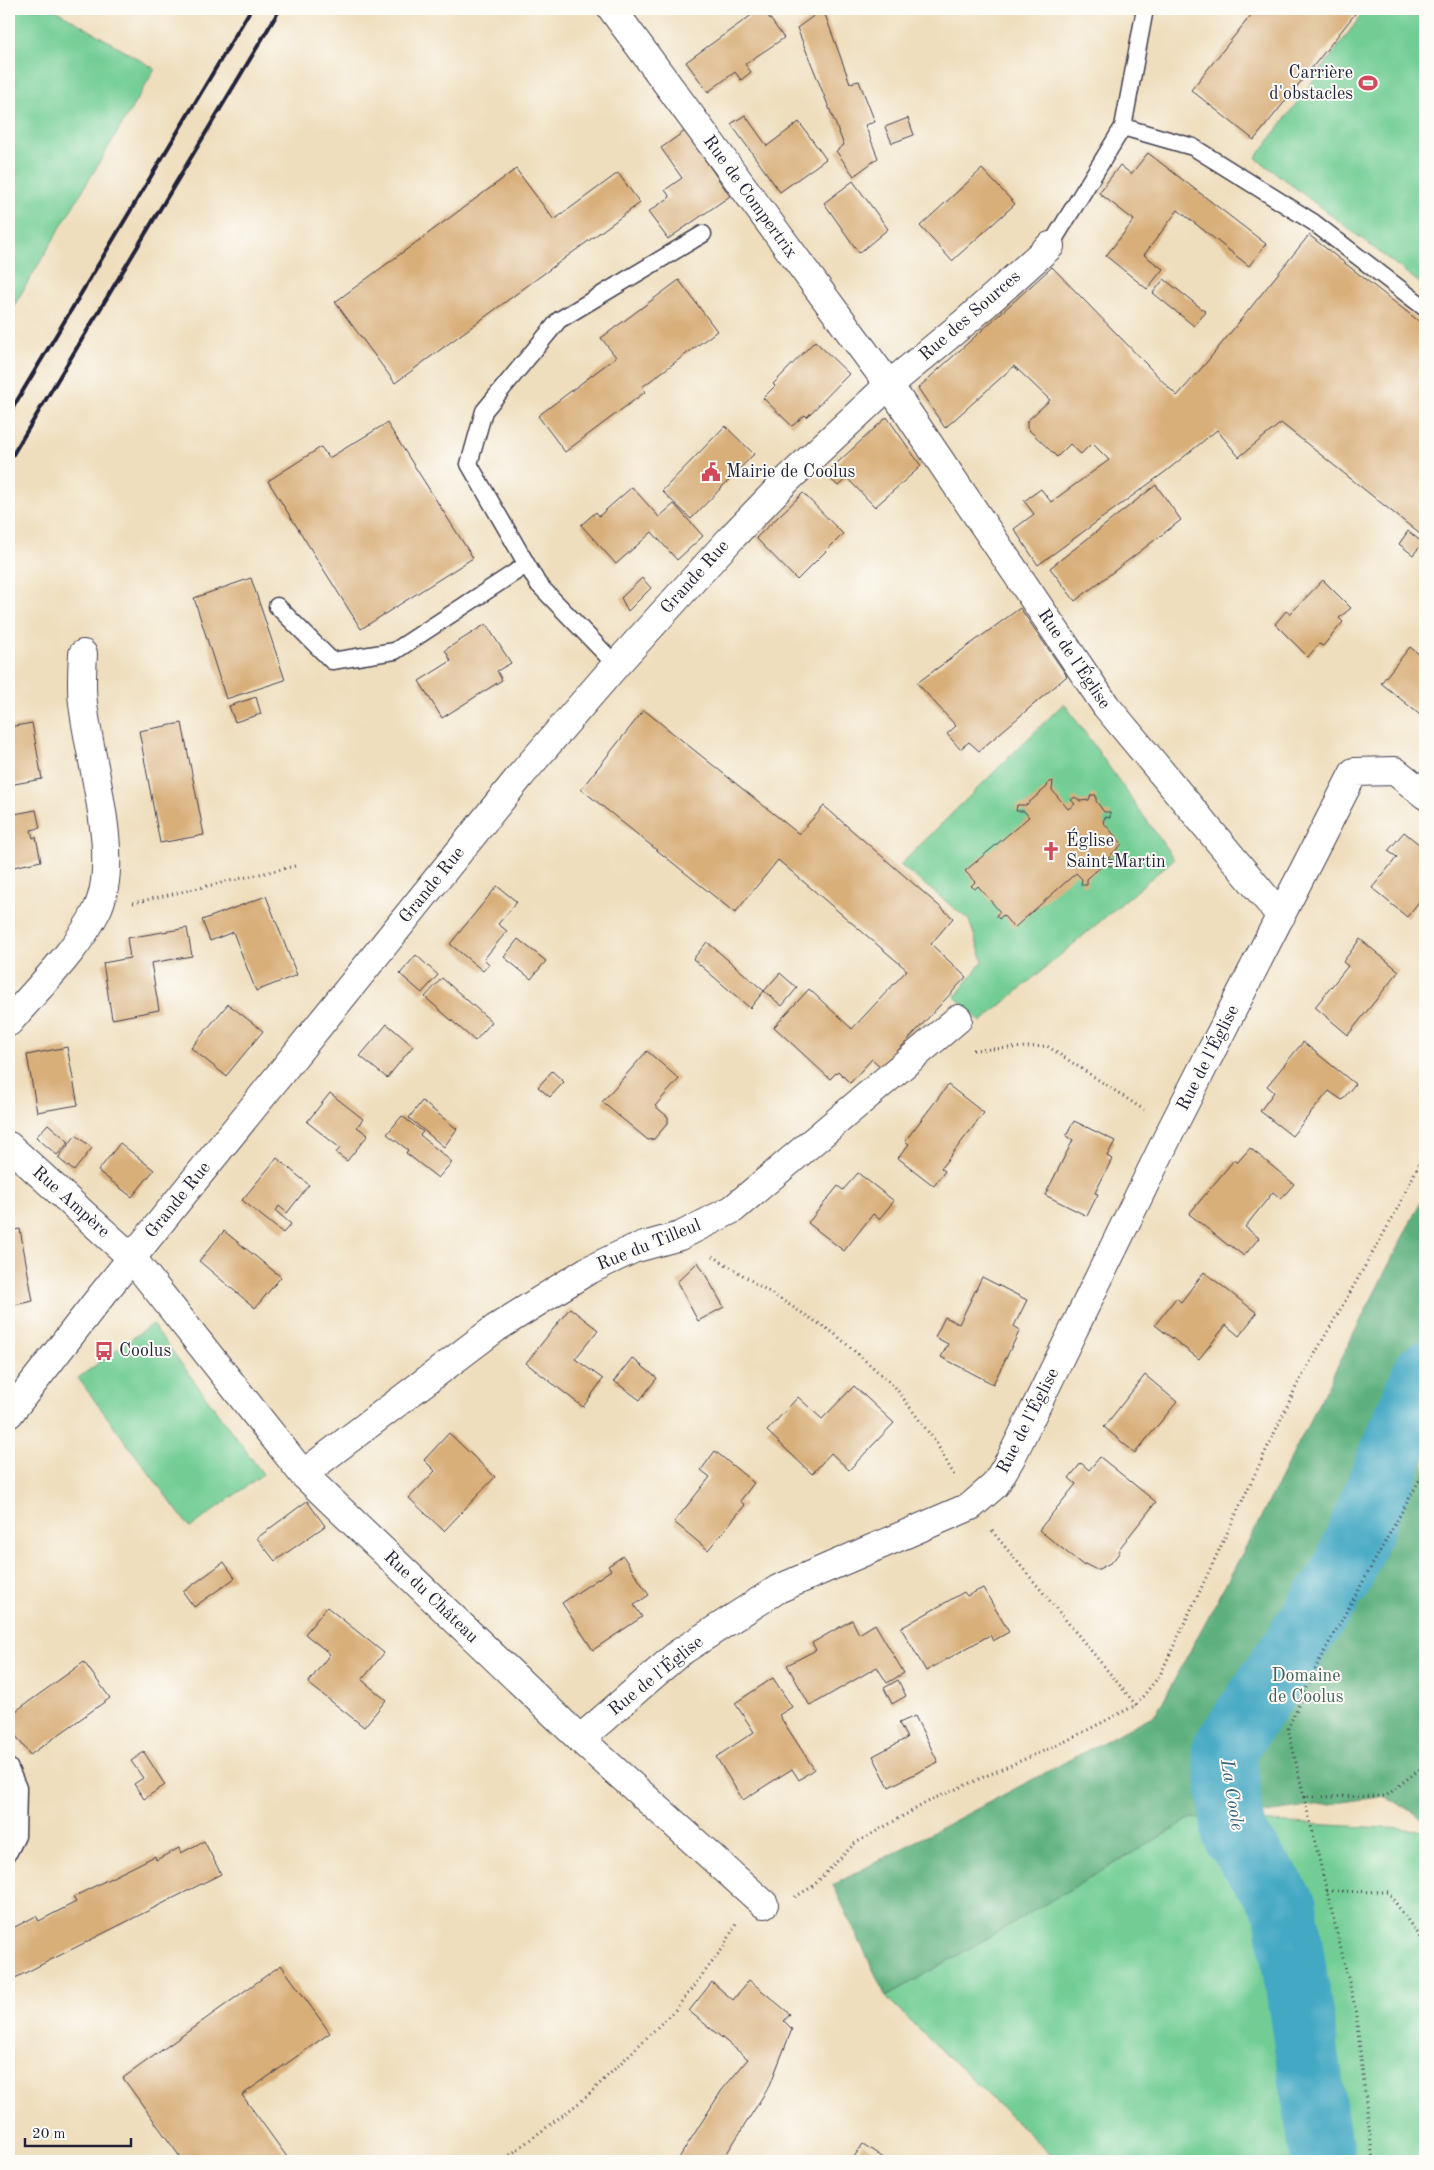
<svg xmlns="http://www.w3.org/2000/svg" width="1434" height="2170" font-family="'Old Standard TT',serif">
  <rect width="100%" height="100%" fill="#fdfcf7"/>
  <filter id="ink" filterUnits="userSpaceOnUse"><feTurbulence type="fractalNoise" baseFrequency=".02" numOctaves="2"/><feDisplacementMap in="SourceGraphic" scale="10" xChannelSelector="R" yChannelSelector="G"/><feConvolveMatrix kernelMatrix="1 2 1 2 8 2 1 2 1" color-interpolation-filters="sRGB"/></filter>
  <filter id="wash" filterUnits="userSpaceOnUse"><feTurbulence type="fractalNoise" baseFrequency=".0096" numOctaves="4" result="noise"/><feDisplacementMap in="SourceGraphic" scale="20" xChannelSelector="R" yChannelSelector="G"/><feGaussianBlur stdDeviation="1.12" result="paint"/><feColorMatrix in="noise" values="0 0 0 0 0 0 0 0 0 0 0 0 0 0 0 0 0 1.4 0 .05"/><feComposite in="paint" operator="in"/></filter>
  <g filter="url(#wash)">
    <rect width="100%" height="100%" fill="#efdebd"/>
    <g fill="#72cd94" stroke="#4a7868">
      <polygon points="9,9 54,9 155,69 9,314"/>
      <polygon points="1366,9 1425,9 1425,287 1256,158"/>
      <polygon points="1064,703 1174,859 981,1022 955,997 983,961 969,920 900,865"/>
      <polygon points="152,1324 263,1474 190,1528 78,1378"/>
      <polygon points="1192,1818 1425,1830 1425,2161 1057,2161 886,1997"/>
    </g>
    <polygon fill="#5db07e" stroke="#40695c" points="1425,1193 1425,1820 1386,1796 1216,1820 1192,1818 886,1997 833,1885 1156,1714 1250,1539"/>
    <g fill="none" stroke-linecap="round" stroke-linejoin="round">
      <polyline stroke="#43a8c3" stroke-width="64" points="1323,2161 1285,1906 1234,1835 1224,1750 1341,1577 1425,1373"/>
    </g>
    <g id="blocks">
      <g fill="#d8ae79">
        <polygon points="760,9 763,9 784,38 745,64 751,72 741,80 735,72 708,92 686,62"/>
        <polygon points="823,9 850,83 859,81 875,122 865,125 878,158 854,176 836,151 844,145 797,28"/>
        <polygon points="1256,9 1348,9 1355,14 1254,140 1191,90"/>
        <polygon points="745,115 767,146 799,122 826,159 780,192 731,124"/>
        <polygon points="908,118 914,135 892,143 885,127"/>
        <polygon points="685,131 730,196 668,239 648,212 670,197 665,190 682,178 661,148"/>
        <polygon points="1148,153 1266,244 1249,266 1178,210 1144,255 1163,269 1147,289 1106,256 1134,220 1099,193 1120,165 1131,174"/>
        <polygon points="516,169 554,220 618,173 640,203 395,383 335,302"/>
        <polygon points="982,169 1015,204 952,261 920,226"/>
        <polygon points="853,181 888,229 859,253 824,203"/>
        <polygon points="1309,235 1425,326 1425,538 1281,423 1239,457 1217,430 1165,472 1038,565 1014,529 1034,514 1024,501 1041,489 1051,502 1109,460 1092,443 1081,454 1070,444 1057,457 1027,428 1027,421 1050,400 1014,366 945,428 918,388 1052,267 1177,396 1206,363"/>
        <polygon points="1164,279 1206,312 1194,326 1153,293"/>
        <polygon points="679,280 717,331 642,387 645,392 565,452 538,416 616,357 601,338"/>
        <polygon points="815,341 849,374 807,417 805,415 792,426 763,398 775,386 773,384"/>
        <polygon points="887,417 921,466 875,507 847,478 838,486 825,474"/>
        <polygon points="387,423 473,558 361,629 268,481 321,447 329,458"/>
        <polygon points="725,426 754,454 691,519 662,491"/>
        <polygon points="1156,485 1181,520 1075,601 1050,568"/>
        <polygon points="632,487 659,517 674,504 703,536 677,560 652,532 616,564 581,525 596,512 599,516"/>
        <polygon points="803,493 843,534 797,580 756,538"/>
        <polygon points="1408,531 1423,543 1413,555 1399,544"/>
        <polygon points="251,578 285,680 226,699 194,598"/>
        <polygon points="642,578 651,588 628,611 621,598"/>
        <polygon points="1323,580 1351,608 1339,618 1343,622 1323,646 1319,644 1308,657 1275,624 1286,611 1290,614"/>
        <polygon points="1020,608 1067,676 979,751 969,742 960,749 947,734 956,726 917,683"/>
        <polygon points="486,624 511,663 497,671 502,680 442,718 419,681 451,661 445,650"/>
        <polygon points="1410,647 1425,659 1425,719 1381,683"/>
        <polygon points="256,697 261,714 235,722 229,706"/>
        <polygon points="644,710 799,834 824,806 953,918 931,944 966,977 882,1068 872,1059 850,1083 838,1071 830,1079 774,1027 809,989 852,1029 907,970 778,860 735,913 581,789"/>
        <polygon points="32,723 42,779 9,785 9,727"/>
        <polygon points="182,723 204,835 160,843 139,731"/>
        <polygon points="1053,781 1052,790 1068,809 1075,804 1071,800 1075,797 1080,801 1089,800 1091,795 1096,795 1096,801 1104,812 1110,812 1110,818 1105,817 1103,822 1122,844 1107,859 1113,860 1112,866 1104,864 1087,879 1087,885 1081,885 1082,879 1076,873 1014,928 1003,915 999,919 996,915 1000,912 978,886 975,889 971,886 975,882 965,871 1029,817 1024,811 1016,811 1017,805 1026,805 1047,787 1048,783"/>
        <polygon points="36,810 40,828 31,830 33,838 36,837 41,861 9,868 9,815"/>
        <polygon points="1404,832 1425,849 1425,894 1407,917 1372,888 1397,857 1388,851"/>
        <polygon points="497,886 517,902 498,924 507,931 484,959 489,964 483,971 450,944"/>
        <polygon points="266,896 297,975 256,991 233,932 210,941 202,920"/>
        <polygon points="187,928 192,956 151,963 159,1010 112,1019 103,963 130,958 127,938"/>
        <polygon points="518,939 546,961 531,979 504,957"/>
        <polygon points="1360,939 1399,971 1348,1035 1315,1007 1348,966 1343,962"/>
        <polygon points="707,942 764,991 750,1008 693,959"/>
        <polygon points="416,955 438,975 422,993 400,974"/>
        <polygon points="780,973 797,988 782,1006 764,991"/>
        <polygon points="442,978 492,1022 475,1041 425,997"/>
        <polygon points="228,1004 263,1031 226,1076 191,1048"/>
        <polygon points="387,1024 413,1046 387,1078 360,1056"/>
        <polygon points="1303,1042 1355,1084 1342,1100 1329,1091 1292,1136 1260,1111 1274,1092 1267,1086"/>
        <polygon points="67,1047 78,1105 37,1112 27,1055"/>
        <polygon points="647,1051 679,1079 655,1106 668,1117 668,1123 654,1139 648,1140 602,1102"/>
        <polygon points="552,1071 564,1082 550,1097 538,1087"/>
        <polygon points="948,1085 984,1113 941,1168 945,1171 934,1186 898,1158 909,1144 905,1141"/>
        <polygon points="330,1093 363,1119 357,1127 368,1135 347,1161 336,1153 340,1148 307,1122"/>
        <polygon points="422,1101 457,1129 444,1147 409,1118"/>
        <polygon points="402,1116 423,1132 420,1135 452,1162 438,1178 406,1153 408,1150 387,1134"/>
        <polygon points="1074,1121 1115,1141 1107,1156 1112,1159 1095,1193 1098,1194 1087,1216 1045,1195 1073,1140 1066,1136"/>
        <polygon points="48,1124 69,1142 57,1155 36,1137"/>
        <polygon points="76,1135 92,1148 74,1171 58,1158"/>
        <polygon points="120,1143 154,1170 132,1197 98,1171"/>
        <polygon points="1250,1148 1294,1184 1281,1199 1273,1192 1245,1227 1259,1238 1244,1256 1230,1245 1229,1246 1189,1214 1234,1160 1237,1163"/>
        <polygon points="277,1158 309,1185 287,1213 279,1206 276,1211 291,1224 283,1233 242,1200"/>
        <polygon points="858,1173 894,1201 879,1219 873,1214 844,1251 808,1223 838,1186 843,1190"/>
        <polygon points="20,1229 33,1301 9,1306 9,1231"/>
        <polygon points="224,1231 281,1277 255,1308 199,1261"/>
        <polygon points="698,1262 724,1307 698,1321 677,1282"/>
        <polygon points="1204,1272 1257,1313 1239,1336 1226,1325 1199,1359 1155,1325 1176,1298 1181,1302"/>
        <polygon points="982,1277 1027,1300 1014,1326 1020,1330 993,1384 941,1357 948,1344 935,1337 945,1317 959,1324"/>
        <polygon points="570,1308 598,1330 575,1359 603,1379 583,1407 526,1363"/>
        <polygon points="632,1358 657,1378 640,1400 614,1381"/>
        <polygon points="1145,1375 1177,1402 1135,1453 1104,1427"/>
        <polygon points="854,1386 894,1423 849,1470 831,1453 812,1474 767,1431 798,1397 822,1419"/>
        <polygon points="449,1433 495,1477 444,1531 409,1498 435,1471 424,1460"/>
        <polygon points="715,1451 754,1483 740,1501 745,1505 708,1550 674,1522 710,1477 701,1470"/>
        <polygon points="1100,1457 1156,1502 1119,1549 1119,1553 1112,1562 1099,1569 1095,1569 1085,1564 1084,1566 1039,1530 1076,1484 1069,1478 1081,1463 1089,1470"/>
        <polygon points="307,1501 325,1526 275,1561 257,1538"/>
        <polygon points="623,1556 649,1595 634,1605 642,1617 593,1650 562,1603 611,1570 608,1566"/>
        <polygon points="224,1562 235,1578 194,1607 183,1592"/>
        <polygon points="983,1588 1009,1632 993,1641 990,1635 926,1671 901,1628 964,1592 967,1596"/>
        <polygon points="327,1607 384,1653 362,1680 386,1700 364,1727 308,1683 330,1654 305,1634"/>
        <polygon points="852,1620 859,1634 875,1624 904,1673 887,1683 877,1667 810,1706 787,1665 816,1650 812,1643"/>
        <polygon points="84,1662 110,1698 30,1755 10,1728 9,1729 9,1716"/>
        <polygon points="773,1678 792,1707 779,1715 814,1769 799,1780 792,1769 743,1800 716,1757 754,1732 735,1703"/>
        <polygon points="898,1680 906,1696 892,1704 884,1688"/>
        <polygon points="915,1716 938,1762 889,1787 873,1756 907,1738 899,1723"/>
        <polygon points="144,1752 165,1785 144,1799 134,1784 143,1778 131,1761"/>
        <polygon points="204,1841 221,1874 9,1981 9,1930 36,1916 39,1921 76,1902 73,1897 155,1856 156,1860 179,1848 181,1853"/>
        <polygon points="281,1965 330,2033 242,2095 290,2161 183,2161 123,2078"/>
        <polygon points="749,1980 790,2014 784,2021 792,2029 770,2085 722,2161 677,2161 722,2090 748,2059 689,2011 712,1982 733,2000"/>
        <polygon points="863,2144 888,2161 851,2161"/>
      </g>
    </g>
  </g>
  <g filter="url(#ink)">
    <use href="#blocks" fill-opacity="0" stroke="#413e4e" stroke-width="1"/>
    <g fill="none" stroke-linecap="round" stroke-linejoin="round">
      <g stroke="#413e4e" stroke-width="19">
        <g id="lane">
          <polyline points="1123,127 1193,147 1313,222 1425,308"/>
          <polyline points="1050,246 1123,127 1145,9"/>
          <polyline points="277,606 332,661 395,651 526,565"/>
          <polyline points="616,665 538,584 469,464 484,411 559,320 703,234"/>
          <polyline points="9,1767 18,1788 17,1836 9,1852"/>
        </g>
      </g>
      <g stroke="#413e4e" stroke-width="30">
        <g id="street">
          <polyline points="889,385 1106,706 1281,916"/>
          <path d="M9,1022C38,987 75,953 96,912C123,861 89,761 83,703C81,687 82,671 83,654"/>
          <polyline points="9,1146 132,1258 303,1474 580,1739 764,1904"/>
          <polyline points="9,1414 97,1301 521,775 616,665 734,535 786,481 889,385 970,318 1050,246"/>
          <polyline points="303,1474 496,1328 587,1271 633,1249 680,1236 733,1209 958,1019"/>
          <polyline points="580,1739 679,1653 778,1589 971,1506 995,1485 1011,1458 1172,1128 1354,772 1395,771 1425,795"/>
        </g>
      </g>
      <g stroke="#413e4e" stroke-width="30">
        <polyline id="secondary" points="612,9 889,385"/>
      </g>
      <g stroke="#413e4e" stroke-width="3" stroke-dasharray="1 4" stroke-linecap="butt">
        <polyline points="133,903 295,866"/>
        <polyline points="973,1050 1047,1046 1144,1110"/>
        <polyline points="713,1256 835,1334 895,1387 937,1444 955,1477"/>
        <polyline points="992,1531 1136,1705"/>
        <polyline points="1304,1797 1288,1728 1319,1661 1425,1470"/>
        <polyline points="1327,1891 1388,1892 1425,1945"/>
        <polyline points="795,1897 813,1886 854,1844 933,1799 1064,1742 1136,1705 1160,1675 1297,1385 1392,1219 1425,1152"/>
        <polyline points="502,2161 584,2099 675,2010 724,1947 737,1921"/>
        <polyline points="1373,2161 1355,2007 1304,1797 1386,1796 1425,1765"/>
      </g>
      <use href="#lane" stroke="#fff" stroke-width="16"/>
      <use href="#street" stroke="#fff" stroke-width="28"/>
      <use href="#secondary" stroke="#fff" stroke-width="28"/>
      <g stroke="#22223b" stroke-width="4">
        <polyline points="9,414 251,9"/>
        <polyline points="9,461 280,9"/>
      </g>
    </g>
  </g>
  <defs>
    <g id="stadium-bare" transform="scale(1.5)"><path d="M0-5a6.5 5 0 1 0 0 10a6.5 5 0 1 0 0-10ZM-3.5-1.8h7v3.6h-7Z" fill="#d1495b" stroke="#fdfcf7" stroke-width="2.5" paint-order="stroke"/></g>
    <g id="civic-bare" transform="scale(1.5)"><path d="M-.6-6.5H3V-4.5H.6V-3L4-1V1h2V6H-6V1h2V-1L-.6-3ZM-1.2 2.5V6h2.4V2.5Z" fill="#d1495b" stroke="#fdfcf7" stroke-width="2.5" paint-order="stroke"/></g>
    <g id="church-bare" transform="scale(1.5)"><path d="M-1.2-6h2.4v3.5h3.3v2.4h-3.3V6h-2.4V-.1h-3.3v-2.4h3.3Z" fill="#d1495b" stroke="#fdfcf7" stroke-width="2.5" paint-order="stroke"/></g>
    <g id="bus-bare" transform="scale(1.5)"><path d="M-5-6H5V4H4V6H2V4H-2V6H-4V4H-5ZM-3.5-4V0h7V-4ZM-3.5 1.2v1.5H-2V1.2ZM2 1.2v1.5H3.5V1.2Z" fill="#d1495b" stroke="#fdfcf7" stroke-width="2.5" paint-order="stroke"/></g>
  </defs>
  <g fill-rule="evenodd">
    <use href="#stadium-bare" x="1368" y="83"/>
    <use href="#civic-bare" x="711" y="472"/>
    <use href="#church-bare" x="1051" y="851"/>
    <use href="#bus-bare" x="104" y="1351"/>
  </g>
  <g text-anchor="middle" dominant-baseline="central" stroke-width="4" stroke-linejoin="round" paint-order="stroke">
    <g font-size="18" fill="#22223b" stroke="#fdfcf7" text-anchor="start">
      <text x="1353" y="73" text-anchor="end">Carrière<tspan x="1353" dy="21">d'obstacles</tspan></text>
      <text x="726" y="472">Mairie de Coolus</text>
      <text x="1066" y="841">Église<tspan x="1066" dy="21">Saint-Martin</tspan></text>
      <text x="119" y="1351">Coolus</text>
    </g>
    <g font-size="18" fill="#22223b" stroke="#fdfcf7">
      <text transform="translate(750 197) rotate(54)">Rue de Compertrix</text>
      <text transform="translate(970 316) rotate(-41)">Rue des Sources</text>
      <text transform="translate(695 577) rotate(-48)">Grande Rue</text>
      <text transform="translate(1074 659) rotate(56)">Rue de l'Église</text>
      <text transform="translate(432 885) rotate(-51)">Grande Rue</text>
      <text transform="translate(1208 1058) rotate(-63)">Rue de l'Église</text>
      <text transform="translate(178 1200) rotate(-51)">Grande Rue</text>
      <text transform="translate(71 1202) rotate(42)">Rue Ampère</text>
      <text transform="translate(649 1245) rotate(-22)">Rue du Tilleul</text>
      <text transform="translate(1028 1421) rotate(-63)">Rue de l'Église</text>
      <text transform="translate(431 1597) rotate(44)">Rue du Château</text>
      <text transform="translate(656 1676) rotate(-39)">Rue de l'Église</text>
    </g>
    <g font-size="18" fill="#3e5e5a" stroke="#fdfcf7">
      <text x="1306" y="1676">Domaine<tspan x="1306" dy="21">de Coolus</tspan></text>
    </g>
    <g font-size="19" font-style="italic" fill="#315e78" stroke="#fdfcf7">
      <text transform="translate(1231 1795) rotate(81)">La Coole</text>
    </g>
  </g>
  <rect width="1434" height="2170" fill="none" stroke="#fdfcf7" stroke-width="30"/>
  <path d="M25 2138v8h106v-8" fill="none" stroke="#22223b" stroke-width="2.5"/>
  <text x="32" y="2138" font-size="15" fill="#22223b" stroke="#fdfcf7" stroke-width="4" paint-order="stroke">20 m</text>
</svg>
